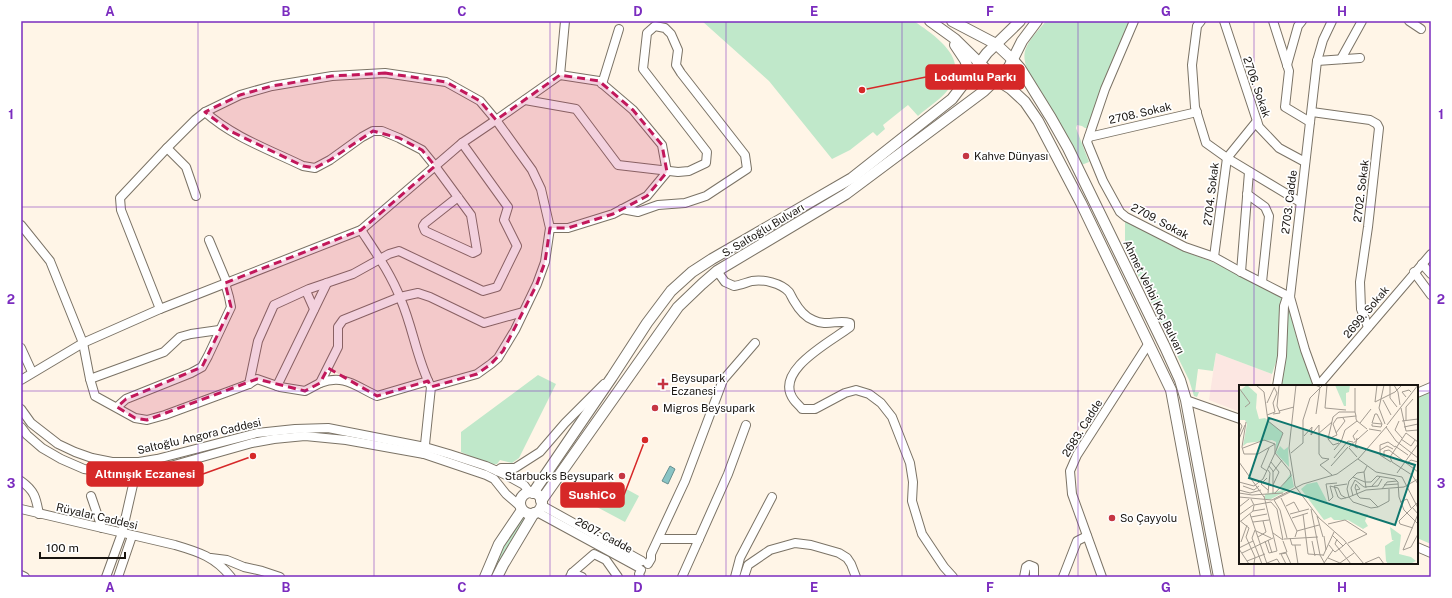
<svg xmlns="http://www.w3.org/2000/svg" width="1452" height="598" font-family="'Public Sans',sans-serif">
  <rect width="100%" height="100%" fill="#fff5e7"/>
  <polygon fill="#fce7e2" points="1216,353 1272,374 1270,386 1240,386 1240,412 1209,400"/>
  <g fill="#c0e8ca">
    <path d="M702,21H914C935,36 969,57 950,87C943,98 928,107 918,116L908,105L883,125L885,129L877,136L873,132L850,150L832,159L769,81Z"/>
    <path d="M1046,21H1131L1089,128H1085L1082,126L1077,125L1076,128L1089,162L1079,166C1076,158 1073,148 1069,140C1059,120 1019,73 1025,51C1028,40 1039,30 1046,21Z"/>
    <polygon points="1125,219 1135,226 1178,249 1218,264 1282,298 1278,356 1272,374 1216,353 1213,371 1198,369 1195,392 1199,392 1197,397 1194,396 1189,380 1125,249"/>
    <polygon points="1288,305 1297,339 1313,383 1315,386 1281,386"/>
    <polygon points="538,375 556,384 519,458 512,463 500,460 497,464 491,465 461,452 461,432"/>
    <polygon points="1431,390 1431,544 1417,538 1417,395"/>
    <polygon points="610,480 639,496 625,522 595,506"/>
    <polygon points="523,515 528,517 495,577 492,577 505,540"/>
  </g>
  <polygon fill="#89c4c5" stroke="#678f8f" points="670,466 675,469 668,484 662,481"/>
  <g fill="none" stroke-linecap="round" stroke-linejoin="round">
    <g stroke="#7b7366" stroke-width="10">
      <g id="minor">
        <polyline points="1134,21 1105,89 1087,142 1103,181 1120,212 1126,217 1185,247 1214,257 1241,272 1290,297 1286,300 1284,306 1282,356 1277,386"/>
        <polyline points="1201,21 1197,26 1192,65 1195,107 1206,143 1227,158 1300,202"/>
        <polyline points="1224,21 1259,127 1279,148 1305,162"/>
        <polyline points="1273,21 1289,71 1285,107 1310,122"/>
        <polyline points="1409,21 1421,29"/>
        <polyline points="1341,59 1362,21"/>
        <polyline points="1317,61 1360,58"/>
        <polyline points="1287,65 1298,26 1302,21"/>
        <polyline points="560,75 565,21"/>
        <polyline points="602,84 619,29"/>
        <polyline points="525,100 576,109 618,165 678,172 689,171 706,163 707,152 643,69 647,33 655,26 665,28 671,34 678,50 676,65 681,73 745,155 747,169 706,196 685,203 658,205 638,212 622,209"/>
        <path d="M205,112C233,137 270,150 303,166L315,168L330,160L362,137L373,131H382L399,138L422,150L435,166L471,215L477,251L473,253L425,231L423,226L425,223L458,197"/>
        <polyline points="1312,112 1370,120 1377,124 1379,128 1368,227 1360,282 1361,309 1368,327"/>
        <polyline points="1089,137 1197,112"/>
        <polyline points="167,148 186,167 196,196"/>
        <polyline points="1247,194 1265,207 1269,216 1262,282"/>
        <polyline points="21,225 50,261 83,343 90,379 95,396 135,418 147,420 165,415 249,384 257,379 280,387 305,391 320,383 338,347 338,327 343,320 400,297 418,293 430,297 484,323 523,312"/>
        <path d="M361,230C376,253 391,274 401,300C413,328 417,360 431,387"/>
        <polyline points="209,240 227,283"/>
        <polyline points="1214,257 1227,158 1257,121"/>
        <polyline points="1422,264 1431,274"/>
        <path d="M717,271L725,282L734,286C740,285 745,283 752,281C763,279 781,283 789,292C791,295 792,298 794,301C798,308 805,317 813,320C827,327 838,319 850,323V327C832,341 772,371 794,400C796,403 800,406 802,409H815L845,393L856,390L869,394L881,403L892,417L910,463L913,482L912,501L922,534L944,567L953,577"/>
        <polyline points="1241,272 1249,172"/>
        <polyline points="1414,272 1431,295"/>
        <polyline points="306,291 314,309"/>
        <polyline points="160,309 121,210 120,198 167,148 195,120 205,112 240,95 272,86 332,76 385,73 446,82 480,101 496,120 560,75 599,81 633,110 662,145 667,172 647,196 613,214 568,228 550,228"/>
        <polyline points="21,348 32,372"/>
        <polyline points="90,379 164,352 180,337 191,334 219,330"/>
        <polyline points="21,380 83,343 160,309 361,230 462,143 496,120 532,170 541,189 550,228 545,262 537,284 515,330 498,358 491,364 477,374 431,387 424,454"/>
        <path d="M320,383C344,374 355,386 377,396L428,381"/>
        <polyline points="249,384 258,341 274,305 309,289 353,274 389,254 399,251 483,291 497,287 517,246 504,220 508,207 462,143"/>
        <polyline points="277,386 327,283"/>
        <polyline points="1318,386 1305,350 1290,297 1317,61 1323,40 1332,21"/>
        <polyline points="1318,386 1431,254"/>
        <polyline points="1417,393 1431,387"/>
        <polyline points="1186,400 1240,419"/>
        <polyline points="117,407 126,399 191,373 202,367 208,356 231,307 229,297 225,283"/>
        <polyline points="21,409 31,423 58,444 75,452 92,458 112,462 139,462 157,459 257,433 295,429 328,428 425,447 449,454 486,466 506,475 524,485 530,493"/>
        <polyline points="21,427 27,435 42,448 61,459 84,469 135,476 252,443 274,439 305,436 346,440 424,454 486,475 494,479 506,494 521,507"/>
        <polyline points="497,471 501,468 515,468 540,452 565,423 604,384"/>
        <path d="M21,481C35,491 36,498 39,514"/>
        <polyline points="91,496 102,528"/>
        <polyline points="541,505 642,561"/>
        <path d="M21,509L175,545C199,552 215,557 231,577"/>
        <polyline points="537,512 638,567"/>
        <polyline points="659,539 699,539"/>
        <polyline points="1417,547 1431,553"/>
        <polyline points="211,558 227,560 244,567 262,571 280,577"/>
        <polyline points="648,564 651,559 651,554 685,481 723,380 755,343"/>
        <polyline points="572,573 594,554 606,560 618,577"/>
        <polyline points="21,575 25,577"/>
        <polyline points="106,577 122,533 135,476"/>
        <polyline points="118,577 132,536"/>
        <polyline points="570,577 572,573 582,577"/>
        <polyline points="640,577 639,574 641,570"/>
        <polyline points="682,577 728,474 746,425"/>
        <polyline points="735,577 740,558 772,497"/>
        <polyline points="744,577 748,565 770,550 795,543 811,545 839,553 847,558 851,564 856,577"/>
        <polyline points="1024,577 1026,567 1029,565 1034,567 1034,577"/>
        <polyline points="1063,577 1077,541 1087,536"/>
        <polyline points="1102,577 1072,494 1070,471 1077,455 1149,343"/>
      </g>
    </g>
    <g stroke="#7b7366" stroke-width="12">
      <g id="major">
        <polyline points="930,21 955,39 997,80 1011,89 1025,102 1038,121 1081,203 1171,390 1206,577"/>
        <polyline points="952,21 996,44 1013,60 1020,68 1051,118 1068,148 1165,347 1180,380 1186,400 1219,577"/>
        <polyline points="955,45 965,60 971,75"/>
        <circle cx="531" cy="503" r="11"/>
        <polyline points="533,493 612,377 647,323 671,291 692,272 712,259 852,178 952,99 987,53 1020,21"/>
        <polyline points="541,501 678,307 702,284 717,271 846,194 984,91 1009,67 1022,41 1037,21"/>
        <polyline points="485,577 499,544 522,510"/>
        <polyline points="497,577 503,565 534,513"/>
      </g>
    </g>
    <use href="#minor" stroke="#fff" stroke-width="8"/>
    <use href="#major" stroke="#fff" stroke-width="10"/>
  </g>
  <path fill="#c2185b" fill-opacity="0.2" stroke="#c2185b" stroke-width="3" stroke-dasharray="8 5" stroke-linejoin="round" d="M385,73L446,82L480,101L496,120L560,75L599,81L633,110L662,145L667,172L647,196L613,214L568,228H550L545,262L537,284L503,351L491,364L477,374L431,387L428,381L377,396L328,368L320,383L305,391L257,379L147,420L135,418L117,407L126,399L202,367L231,307L225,283L361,230L435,166L422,150L399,138L373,131L330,160L315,168L303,166L230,131L205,112L240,95L272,86L332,76Z"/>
  <path fill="none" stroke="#7b2cbf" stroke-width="1" stroke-opacity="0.55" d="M198,21V577M374,21V577M550,21V577M726,21V577M902,21V577M1078,21V577M1254,21V386M21,207H1431M21,391H1240M1417,391H1431M1254,563V577"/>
  <g fill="#c53543" stroke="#fff" stroke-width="1.5">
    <circle cx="966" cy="156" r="4"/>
    <path d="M661 378h4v4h4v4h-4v4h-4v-4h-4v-4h4z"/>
    <circle cx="655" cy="408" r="4"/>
    <circle cx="622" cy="476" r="4"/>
    <circle cx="1112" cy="518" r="4"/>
  </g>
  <g text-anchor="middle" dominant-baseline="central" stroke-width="3.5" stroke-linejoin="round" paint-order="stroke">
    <g font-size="11" fill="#181410" stroke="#fff">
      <text transform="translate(1257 87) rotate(71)">2706. Sokak</text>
      <text transform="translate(1140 113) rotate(-13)">2708. Sokak</text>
      <text transform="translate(1361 191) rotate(-83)">2702. Sokak</text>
      <text transform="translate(1211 194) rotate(-83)">2704. Sokak</text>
      <text transform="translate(1289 202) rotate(-83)">2703. Cadde</text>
      <text transform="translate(1160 221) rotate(28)">2709. Sokak</text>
      <text transform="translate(763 230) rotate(-31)">S. Saltoğlu Bulvarı</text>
      <text transform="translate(1154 297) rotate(64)">Ahmet Vehbi Koç Bulvarı</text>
      <text transform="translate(1366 312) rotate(-50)">2699. Sokak</text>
      <text transform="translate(1082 428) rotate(-58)">2683. Cadde</text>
      <text transform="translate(199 436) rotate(-13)">Saltoğlu Angora Caddesi</text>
      <text transform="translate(97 516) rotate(13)">Rüyalar Caddesi</text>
      <text transform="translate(604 535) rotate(28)">2607. Cadde</text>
    </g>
    <g font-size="11" fill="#181410" stroke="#fff" text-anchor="start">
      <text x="974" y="156">Kahve Dünyası</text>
      <text x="671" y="378">Beysupark<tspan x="671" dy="13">Eczanesi</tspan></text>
      <text x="663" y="408">Migros Beysupark</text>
      <text x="614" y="476" text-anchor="end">Starbucks Beysupark</text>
      <text x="1120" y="518">So Çayyolu</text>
    </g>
  </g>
  <g transform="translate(1239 385)">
    <rect width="179" height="179" fill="#fff5e7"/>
    <path d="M8,0L18,9L17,23L20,34L26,33L44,48L37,68V57L33,55L8,58L4,61L8,39L6,35H0V6ZM96,0H111L110,7L107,8V21H105ZM41,61L45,65L49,62L50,82L37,68ZM52,88L55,102L32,114H26V109L44,105L42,103ZM78,97L89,118L115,126L120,130L129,129L126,136L129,141L124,144L109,135H95L92,132L85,135L62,104L68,99ZM151,142L162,150L160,169L172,172L177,176L173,178L175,179H149L147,176L146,161L155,155H153Z" fill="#c0e8ca"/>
    <path fill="none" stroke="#a39b91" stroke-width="1" d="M17,0L25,7L29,36L44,48L36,68L51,86L52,91L35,109M19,0H58M57,0L50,63L56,101L80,133L105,155L125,179M76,0L81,2L77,29M88,0L86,23L107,25M138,0L136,17L156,7L163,0M145,0L140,23L146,39M151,0V13L158,22M155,0L159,7L161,20M0,3L11,18L6,22M167,12L163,7L170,5L172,7M144,15L152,30M28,18L35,3M162,23L167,46L179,45M40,26L55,22M116,27V3M34,29L41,28L38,21L40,1M136,29H138L143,39L133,38ZM28,30L36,27L34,18L38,8L35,2M117,31L98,33L94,39L98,50L89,54L94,32L100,27H116L117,31V34L118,36L128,44M167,35V22L174,14M160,36L156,45L163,53M163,36L179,34M7,37L3,62L5,69H19L36,59M121,38L132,24M133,39V41L142,42L143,39M148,40L179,0M147,42L157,56L179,73M165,42L179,39M130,44L142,46M97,48L106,36L104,33M0,49L3,41L1,38M79,49L93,37M65,51L73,42L72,50L80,40V69L83,73L90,74L81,80L93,90M118,53L116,62L119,63M0,54L6,40M89,54L94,60L100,58M162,54L172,61L176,55M116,55L114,51L119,45M179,57L167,48L151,72L153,77L173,90L179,99M156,61L169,70M110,62L129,45M4,63L25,55L36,59M110,63L118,72M95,65L102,57L106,45L118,36M141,65L148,61L154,64M52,68L64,58V35L71,13L84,0M145,72V66L150,65L179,87M95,73L109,56L114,57M119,74L137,87L163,92L179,123M0,77L25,112M32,77L40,87L34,100M152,77L141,70V60L149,57L156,62M168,78L172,75L179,77M30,81L34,86V109M92,81L109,62M128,81L125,87L118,88L110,96L108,104L110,112L127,105L165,102L179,94M29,85L31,88L29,108M28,86L22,82L30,63M34,87L43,75M125,87L127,103M158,88L179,59M114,92L126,97H132L138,91L156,94L159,97L160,112L165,125L179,139M28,93L22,99L29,105M0,97L15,101L24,94L36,68V59M98,98L87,99L90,116L94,112L91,101L99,103L102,110L107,113M108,99L95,101L99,112L102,114L110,112L114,117L132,123L139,122L150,116V104M145,100L159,99M4,101L15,105L20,101M133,101L141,92M143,104L148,97L158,96M0,105L11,108L22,105M117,105L121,104L117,99L116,103L117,105L118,109L119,111L121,113L131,114L139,122M0,108L13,110L44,108M25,111L38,166L30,168L26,156M114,111L112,103L116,95L125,102L139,101L143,94M0,112L33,115L64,99L98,89L120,73L148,41M42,113L58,146L56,152M12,114L15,120L32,117L38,124L44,155M161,117L168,114L172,123M47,121L55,117L60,126M0,122L10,114M173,122L179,129L164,165L172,162L179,149M72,124L81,170L86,179M14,126L26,124M11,129L28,179M51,129L70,124M64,129L69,169L84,170M0,130L14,120M78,131L84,152M12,132L28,129M53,133L69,128M0,135L10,143L7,152L16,172L15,179M2,136L14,126L15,120M14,137L30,135M89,139L106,135L128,149L109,158M174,143L161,139L160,136L179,117M16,145L13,153L23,179M17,146L32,153M58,146L80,140M34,148L44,155M93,150L104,161L107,158M85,151L87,165M19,152L27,147L24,136M48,153L41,125L35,115L51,107M51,153L53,160H62M45,154L79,152M98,154L96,159L112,179M29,155L33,168M73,156L76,171M2,157L8,140M56,160L59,179M0,163L14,156M0,164L10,179M94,165L96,167L104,161M3,168L34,153M40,169L48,167L44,156M84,171L95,147M89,173L101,178L115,168M8,176L26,169M28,178L38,174L41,179M85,178L94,165L90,160M126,178L140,172L145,179M47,179L42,169L47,168L52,179"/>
    <path fill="#0f766e" fill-opacity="0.15" stroke="#0f766e" stroke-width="2" d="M30,33L176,80L156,140L10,93Z"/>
    <rect width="179" height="179" fill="none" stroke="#181410" stroke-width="2"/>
  </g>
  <path fill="none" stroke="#d62828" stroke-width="1.5" d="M862 90L926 77M253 456L203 474M645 440L624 495"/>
  <g fill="#d62828" stroke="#fff" stroke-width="1.5">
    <circle cx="862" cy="90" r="4"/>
    <circle cx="253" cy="456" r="4"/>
    <circle cx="645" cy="440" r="4"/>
  </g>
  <g fill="#d62828" stroke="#d62828" stroke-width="1.5">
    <rect x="926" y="65" width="98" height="24" rx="4"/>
    <rect x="87" y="462" width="116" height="24" rx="4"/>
    <rect x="561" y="483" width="63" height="24" rx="4"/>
  </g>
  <g font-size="12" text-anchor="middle" font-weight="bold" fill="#fff">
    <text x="975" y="81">Lodumlu Parkı</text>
    <text x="145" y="478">Altınışık Eczanesi</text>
    <text x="592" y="499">SushiCo</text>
  </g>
  <rect width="1452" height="598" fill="none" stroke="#ffffff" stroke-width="44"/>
  <path d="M40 552v6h85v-6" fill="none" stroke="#181410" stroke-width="2"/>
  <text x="46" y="552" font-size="12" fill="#181410" stroke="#ffffff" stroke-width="3" paint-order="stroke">100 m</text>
  <rect x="22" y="22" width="1408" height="554" fill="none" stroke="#7b2cbf" stroke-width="1.5"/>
  <g font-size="13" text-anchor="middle" font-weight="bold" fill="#7b2cbf">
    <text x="110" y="16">A</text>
    <text x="286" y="16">B</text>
    <text x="462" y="16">C</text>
    <text x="638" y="16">D</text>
    <text x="814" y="16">E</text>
    <text x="990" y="16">F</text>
    <text x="1166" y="16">G</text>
    <text x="1342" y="16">H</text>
    <text x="11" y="119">1</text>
    <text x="1441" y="119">1</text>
    <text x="11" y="304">2</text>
    <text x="1441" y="304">2</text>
    <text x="11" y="488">3</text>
    <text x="1441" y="488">3</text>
    <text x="110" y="592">A</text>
    <text x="286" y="592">B</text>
    <text x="462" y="592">C</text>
    <text x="638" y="592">D</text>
    <text x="814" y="592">E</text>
    <text x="990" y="592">F</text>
    <text x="1166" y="592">G</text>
    <text x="1342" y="592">H</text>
  </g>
</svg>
